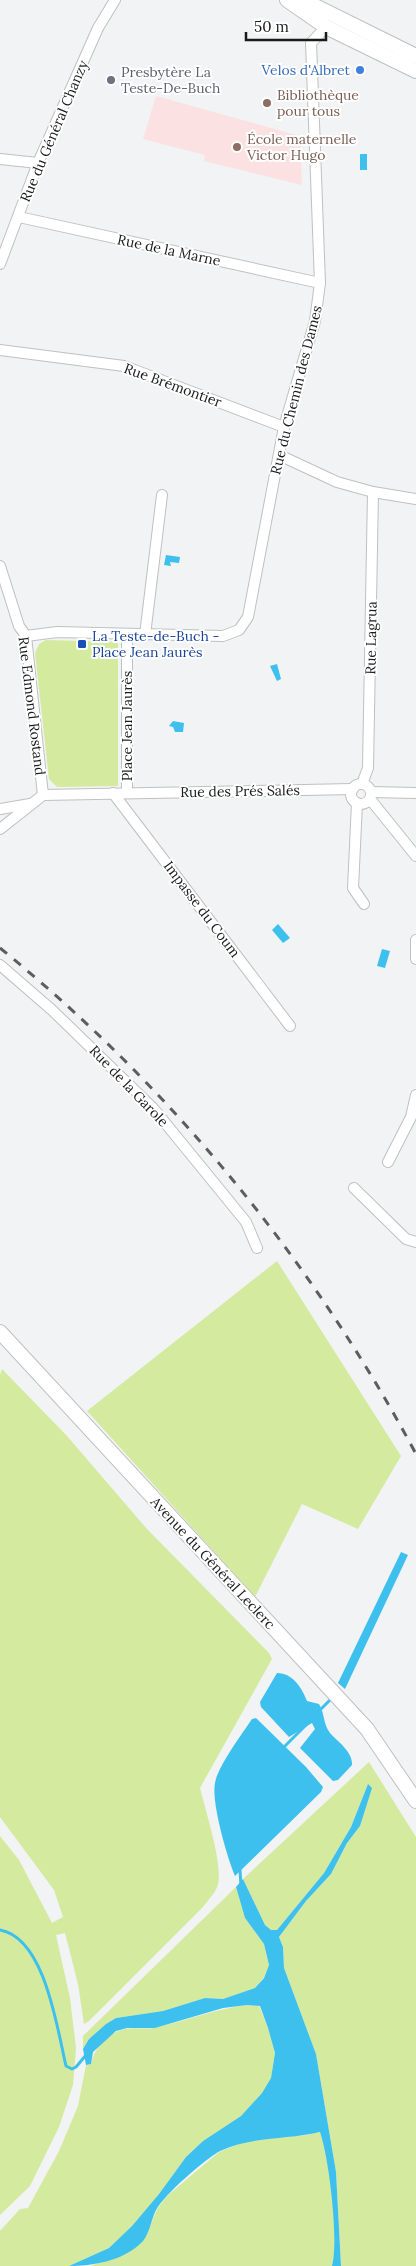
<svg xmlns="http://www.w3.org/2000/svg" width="416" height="2266" font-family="Lora,serif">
  <rect width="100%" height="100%" fill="#f1f3f4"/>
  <polygon fill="#fce1e2" points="156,96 300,136 302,185 204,161 205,155 143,139"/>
  <g fill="#d4ea9f">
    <polygon points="46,640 118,642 118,786 57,787 49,779 35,653 39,644"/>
    <polygon points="277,1261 401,1456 358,1529 302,1504 255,1597 87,1411"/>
    <path d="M2,1369L67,1436L147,1529L269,1653L272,1659L200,1788C205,1809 223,1864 218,1884C217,1891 208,1900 203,1907L89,2021L84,2024L78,1984L65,1933L56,1935L70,1998L76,2048L73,2085L59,2127L30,2186L0,2215V1836L19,1860L52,1923L63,1917L54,1890L0,1817V1375Z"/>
    <polygon points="369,1762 416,1837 416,2266 341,2266 336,2172 316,2054 284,1968 283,1947 279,1937 306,1901 331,1874 347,1843 360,1826 368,1784 351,1827 324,1873 277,1930 271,1930 265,1925 243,1879"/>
    <polygon points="236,1887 245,1918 264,1944 269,1965 264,1977 255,1988 223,1999 205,1998 163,2011 116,2018 106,2024 89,2039 83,2049 83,2036"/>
    <path d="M247,2005L259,2006L268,2028L275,2053L271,2078L262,2093L241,2116L203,2141L186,2157L159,2194L132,2226L109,2248L69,2266H0V2231L20,2209L28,2208L59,2151L78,2106L86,2065L91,2064C94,2050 103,2039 116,2032C129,2025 144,2031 158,2027C188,2020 216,2009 247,2005Z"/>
    <path d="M321,2132C329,2162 340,2237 332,2266H90L119,2256L149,2229L157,2209L167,2196L219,2152L239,2144L264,2139L306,2135Z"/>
  </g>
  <g fill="#3dc0ed">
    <rect x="360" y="154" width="7" height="16"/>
    <polygon points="166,555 180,557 179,563 170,562 171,566 164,565"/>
    <polygon points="277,664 281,679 277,681 270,666"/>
    <polygon points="173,721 184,723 183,732 175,732 173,727 169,726"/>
    <polygon points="278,924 290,938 283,943 272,930"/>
    <polygon points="382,949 390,951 385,968 377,966"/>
    <polygon points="401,1552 408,1555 345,1689 338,1683"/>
    <path d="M277,1673C293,1673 302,1688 307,1701L319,1704C325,1714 323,1724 330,1733C338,1742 353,1752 352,1765L338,1780L333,1781L300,1748L315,1729L312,1723L289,1737L261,1707L260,1702Z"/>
    <path d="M256,1718L306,1767L323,1787L321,1792L235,1876C227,1857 211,1802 215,1783C218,1766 242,1734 252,1719Z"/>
    <path d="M368,1784L372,1788L360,1826L347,1843L331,1874L306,1901L279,1937L283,1947L284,1968L316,2054L336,2172L341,2266H332C339,2240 329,2158 320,2132C287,2140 252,2136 220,2151C205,2159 164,2195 156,2210C151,2220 149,2237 140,2244C122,2261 92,2266 69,2266L109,2248L132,2226L159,2194L186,2157L203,2141L241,2116L262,2093L271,2078L275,2053L268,2028L260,2006L247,2005L223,2008L155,2028H127L116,2031L93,2052L91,2064L86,2065L83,2049L89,2039L106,2024L116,2018L163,2011L205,1998L223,1999L255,1988L264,1978L269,1965L264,1944L245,1918L236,1887L243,1879L265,1925L271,1930H277L324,1873L351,1827Z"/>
  </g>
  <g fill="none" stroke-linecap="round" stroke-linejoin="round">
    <g stroke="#3dc0ed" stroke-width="3">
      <polyline points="320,1710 333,1697"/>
      <polyline points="283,1748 307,1724"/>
      <polyline points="240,1870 241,1886"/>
      <path d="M0,1930C45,1938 57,2028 66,2066L72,2069L76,2067L86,2055"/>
    </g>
    <g stroke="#bfc0c1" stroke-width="12">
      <g id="street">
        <polyline points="0,159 38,163"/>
        <polyline points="19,217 320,283"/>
        <polyline points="0,264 38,163 98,28 115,0"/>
        <polyline points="0,350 124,366 284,427"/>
        <polyline points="279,455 337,482 373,492 416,499"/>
        <polyline points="0,566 19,626 26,636 43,795"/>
        <polyline points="127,635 127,793"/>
        <polyline points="145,635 162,495"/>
        <polyline points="26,636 57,632 223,636 239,630 248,617 284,427 315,321 320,283 311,43 326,27"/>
        <polyline points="362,784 368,768 373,492"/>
        <circle cx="361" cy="794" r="10"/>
        <polyline points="371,792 416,793"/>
        <polyline points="113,793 290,1026"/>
        <polyline points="43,795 353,789"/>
        <polyline points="370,799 416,856"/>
        <polyline points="357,803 353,888 364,904"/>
        <polyline points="0,809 30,804"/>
        <polyline points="0,829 43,795"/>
        <polyline points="416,940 416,959"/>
        <polyline points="0,965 52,1010 153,1108 246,1222 257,1248"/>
        <polyline points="388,1162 411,1117 416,1095"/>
        <polyline points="354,1188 406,1239 416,1242"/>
      </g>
    </g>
    <g stroke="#bfc0c1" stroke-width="16">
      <g id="secondary">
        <polyline points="287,0 326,27 416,71"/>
        <polyline points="303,0 416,56"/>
        <polyline points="0,1332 367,1729 416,1801"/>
      </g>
    </g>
    <use href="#street" stroke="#fff" stroke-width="10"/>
    <use href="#secondary" stroke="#fff" stroke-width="14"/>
    <path stroke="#5c5d5d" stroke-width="3" stroke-dasharray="9 9" stroke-linecap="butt" d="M0,948C171,1087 312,1260 416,1454"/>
  </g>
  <circle fill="#3f7fe0" stroke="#fff" stroke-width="2" cx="360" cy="70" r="5"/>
  <circle fill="#6b7280" stroke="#fff" stroke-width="2" cx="111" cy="80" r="5"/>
  <g fill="#8d6e63" stroke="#fff" stroke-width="2">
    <circle cx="267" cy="103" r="5"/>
    <circle cx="237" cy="147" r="5"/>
  </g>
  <rect fill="#1a4fb4" stroke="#fff" stroke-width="2" x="77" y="639" width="10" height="10" rx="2.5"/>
  <g text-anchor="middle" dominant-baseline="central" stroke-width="4" stroke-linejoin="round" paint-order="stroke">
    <g font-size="14" fill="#366cbe" stroke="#fff" text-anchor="end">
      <text x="350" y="70">Velos d'Albret</text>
    </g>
    <g font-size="14" fill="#5b616d" stroke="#fff" text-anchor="start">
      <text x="121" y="72">Presbytère La<tspan x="121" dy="16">Teste-De-Buch</tspan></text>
    </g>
    <g font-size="14" fill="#785e54" stroke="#fff" text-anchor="start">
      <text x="277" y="95">Bibliothèque<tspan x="277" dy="16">pour tous</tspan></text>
      <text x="247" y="139">École maternelle<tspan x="247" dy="16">Victor Hugo</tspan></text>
    </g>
    <g font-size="14" fill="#191a1a" stroke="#fff">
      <text transform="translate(54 131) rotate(-67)">Rue du Général Chanzy</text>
      <text transform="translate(169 250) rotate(12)">Rue de la Marne</text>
      <text transform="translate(173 385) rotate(20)">Rue Brémontier</text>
      <text transform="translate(296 390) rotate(-76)">Rue du Chemin des Dames</text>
      <text transform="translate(371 638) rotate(-89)">Rue Lagrua</text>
      <text transform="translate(32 706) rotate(83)">Rue Edmond Rostand</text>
      <text transform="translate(127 726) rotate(-90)">Place Jean Jaurès</text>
      <text transform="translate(240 791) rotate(-1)">Rue des Prés Salés</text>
      <text transform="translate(202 909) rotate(53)">Impasse du Coum</text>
      <text transform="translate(129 1086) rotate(46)">Rue de la Garole</text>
      <text transform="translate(213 1563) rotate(47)">Avenue du Général Leclerc</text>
    </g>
    <g font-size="14" fill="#164399" stroke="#fff" text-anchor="start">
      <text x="92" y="636">La Teste-de-Buch -<tspan x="92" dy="16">Place Jean Jaurès</tspan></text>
    </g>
  </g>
  <path d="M246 32v8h80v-8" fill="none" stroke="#191a1a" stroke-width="2.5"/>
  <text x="254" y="32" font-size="15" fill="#191a1a" stroke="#ffffff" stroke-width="4" paint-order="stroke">50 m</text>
</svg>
